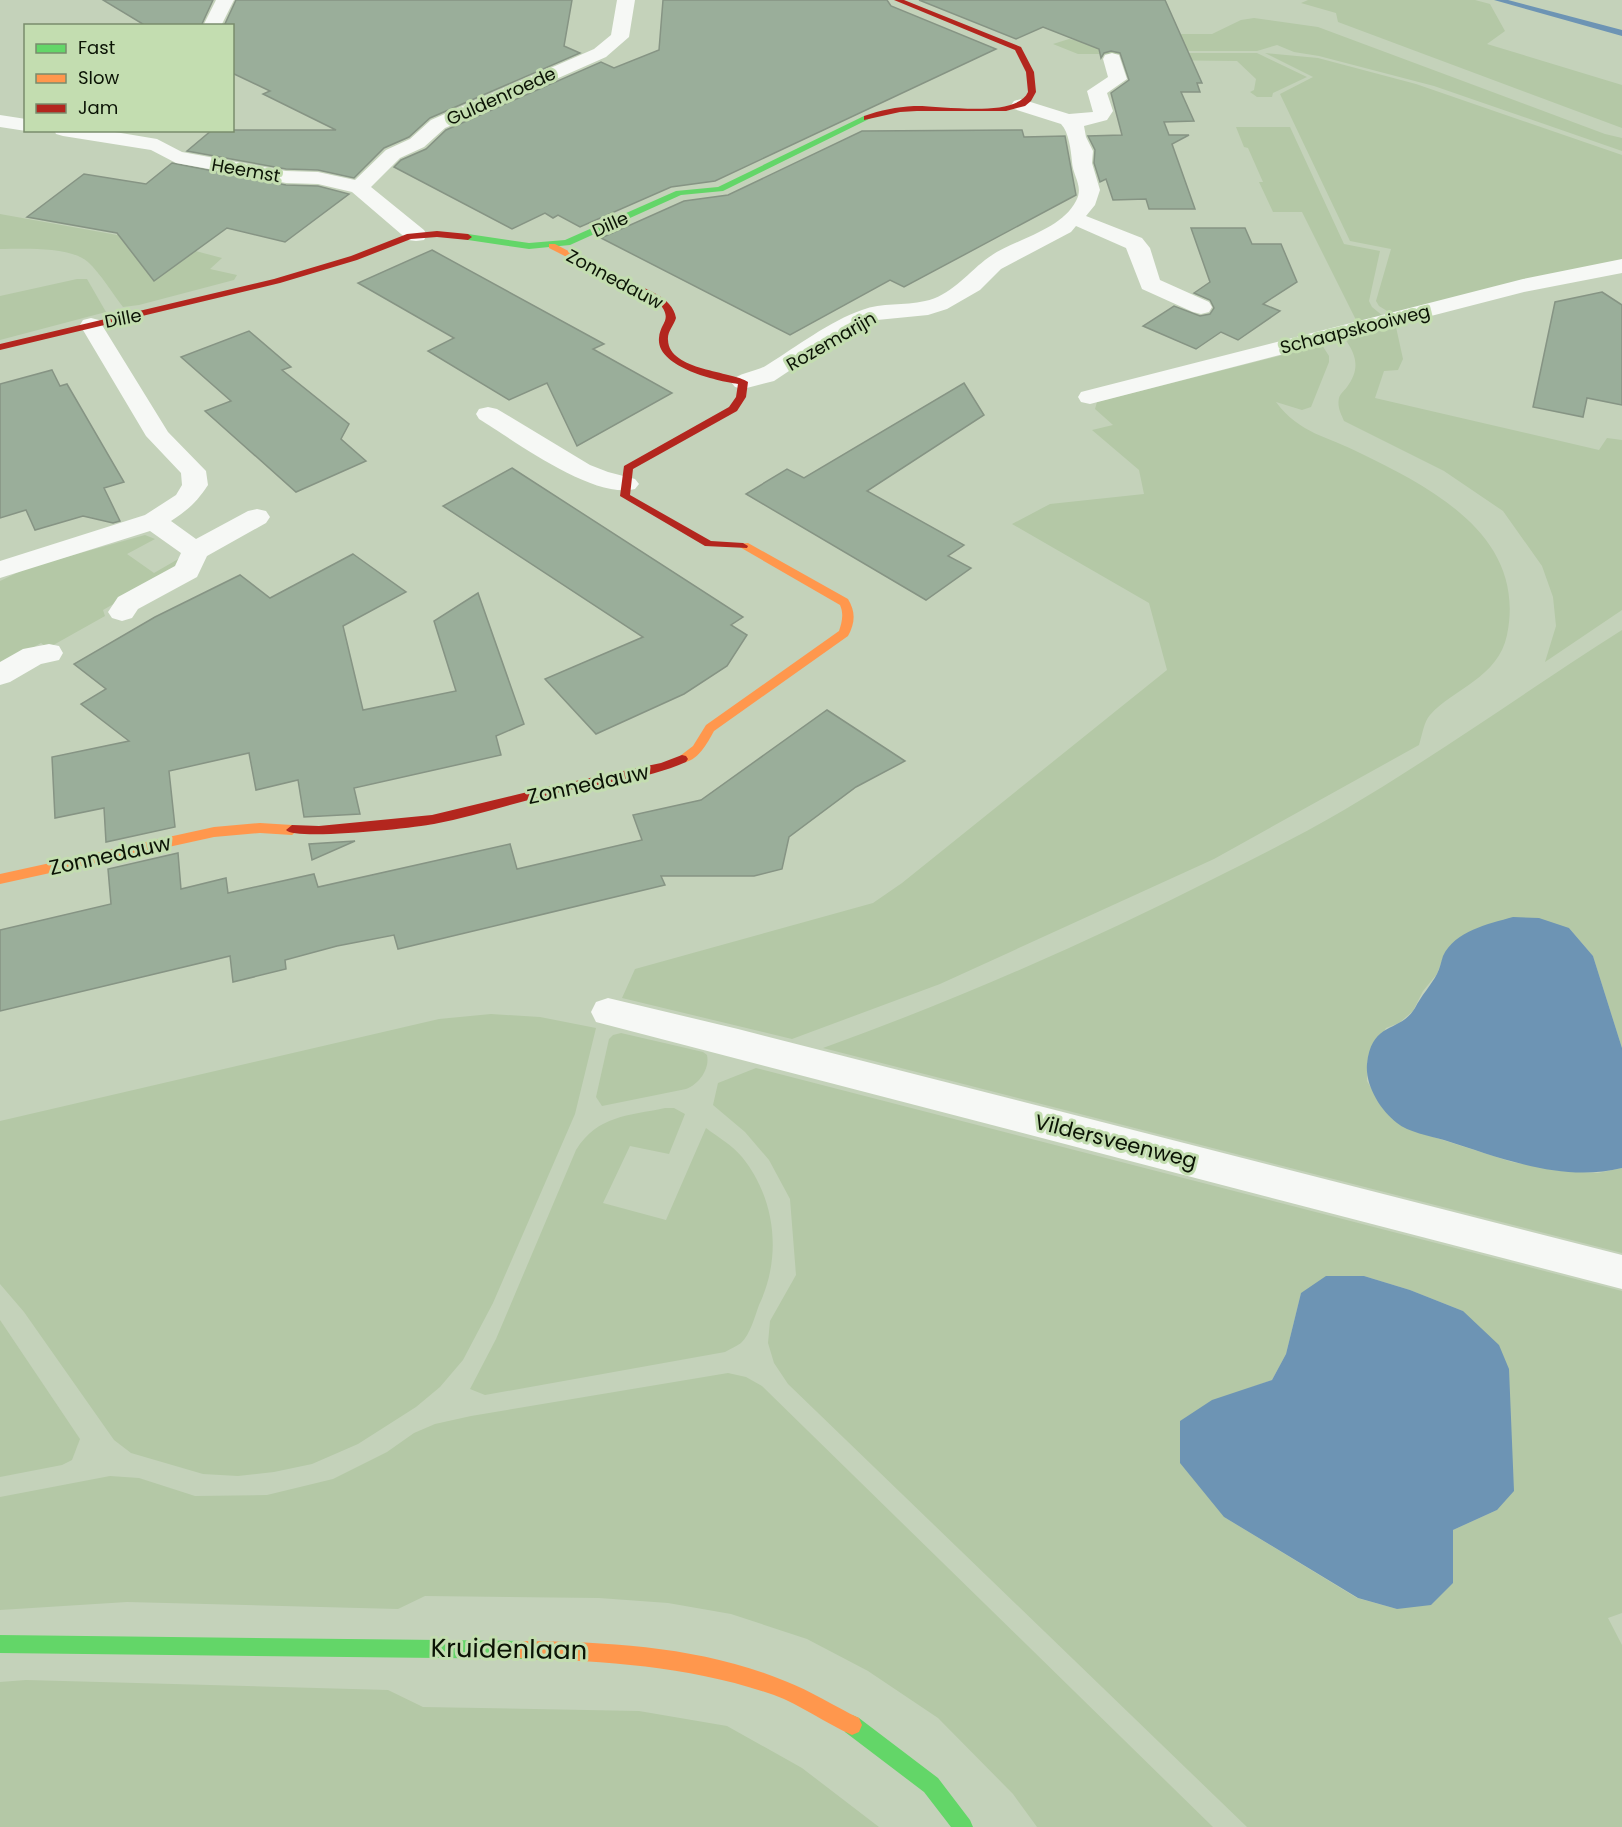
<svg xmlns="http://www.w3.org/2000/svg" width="1622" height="1827" font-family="Poppins,sans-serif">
  <rect width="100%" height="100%" fill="#c4d2ba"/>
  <g fill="#b4c8a6" fill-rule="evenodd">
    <polygon points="1308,0 1475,0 1490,4 1505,31 1487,44 1622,85 1622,128 1338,22 1336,13 1301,3"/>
    <polygon points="1254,18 1318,27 1605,134 1622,138 1622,151 1434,86 1319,56 1294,52 1277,45 1257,51 1147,51 1118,54 1078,54 1053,44 1069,39 1083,42 1149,34 1212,34 1241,20"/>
    <polygon points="1159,53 1257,53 1307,77 1273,93 1272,97 1257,97 1250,92 1254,90 1256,79 1237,61 1146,60"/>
    <polygon points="1265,53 1318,58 1416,84 1622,155 1622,260 1392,314 1379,306 1376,301 1391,249 1350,241 1280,94 1313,77"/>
    <polygon points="1236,127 1290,127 1344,244 1380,251 1369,301 1372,307 1383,316 1357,322 1302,212 1273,212 1259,182 1263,182 1248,148 1244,147"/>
    <path d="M0,214L173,245L222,258L210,269L237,275L234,280L139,305L123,307C112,293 101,274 88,262C70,246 23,249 0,249Z"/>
    <polygon points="77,279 87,279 106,312 0,340 0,296"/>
    <path d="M1396,327L1403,359L1398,370L1384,371L1375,398L1599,450L1607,438L1622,440V610L1545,662L1556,626L1553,597L1542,566L1503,511L1444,471L1344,421C1341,414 1337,407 1339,398C1340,394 1344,391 1347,387C1360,369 1357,356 1345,339Z"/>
    <path d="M1322,345L1329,356V362L1311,407L1302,410L1276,402C1300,434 1327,436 1360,453C1434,489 1527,537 1507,635C1498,678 1454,688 1430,715C1424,721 1422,736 1419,745L1214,859L940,984L792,1039L622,998L635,969L873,903L902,883L1167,670L1149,603L1012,524L1050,504L1144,494L1139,470L1092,430L1113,425L1095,409L1097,402Z"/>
    <polygon points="145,535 155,539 127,554 154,573 180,558 175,569 103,610 105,616 48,648 41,643 0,667 0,581 27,568"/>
    <path d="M1622,630V1048L1593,956L1569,928L1444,955L1437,974L1423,991L1413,1011L1399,1023L1386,1028L1367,1063V1081L1379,1102L1424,1134L1512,1162L1561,1171L1598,1173L1622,1168V1253L823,1048C959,999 1091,941 1219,876C1261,855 1303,834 1344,810C1439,754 1529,689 1622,630Z"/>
    <polygon points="491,1014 540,1017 596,1028 575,1114 493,1303 463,1360 440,1387 416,1407 358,1444 312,1464 274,1472 238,1476 203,1474 131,1453 114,1440 24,1312 0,1284 0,1121 439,1019"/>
    <path d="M621,1033L703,1052L707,1055C710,1069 699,1084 686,1089L602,1106L596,1097L609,1039L613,1035Z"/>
    <path d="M756,1068L1622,1291V1613L1608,1618L1622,1645V1827H1247L788,1384L774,1363L768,1343L770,1321L796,1275L790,1199L769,1160L745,1132L713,1105L718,1083ZM1364,1276L1410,1290L1463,1311L1497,1510L1453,1530V1583L1397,1609L1357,1598L1224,1517L1244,1390L1272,1380L1286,1354L1301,1293Z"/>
    <path d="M665,1108H674L685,1114L669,1154L630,1146L603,1203L666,1220L706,1128C718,1137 733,1146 742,1157C776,1199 782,1257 759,1305C755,1316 750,1335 741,1343C737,1346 730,1349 725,1352L485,1395L470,1389L496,1339L576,1150C598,1115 628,1116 665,1108Z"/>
    <polygon points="0,1320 80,1439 72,1460 62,1465 0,1477"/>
    <polygon points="728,1373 746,1377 762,1386 1213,1827 1037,1827 1013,1794 938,1718 868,1671 807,1639 731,1614 668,1603 599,1598 425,1596 398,1609 127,1602 0,1610 0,1497 110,1476 139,1478 195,1496 267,1495 333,1479 387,1452 414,1433 435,1424 471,1416"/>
    <polygon points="26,1680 388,1690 423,1707 639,1711 727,1726 802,1768 879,1827 0,1827 0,1682"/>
  </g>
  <g fill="#6d94b4">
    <path d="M1513,917L1539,918L1569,928L1593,956L1622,1048V1168C1562,1183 1501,1158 1444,1140C1430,1136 1408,1132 1397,1123C1380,1110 1365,1085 1367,1064C1372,1020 1399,1034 1415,1008C1421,996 1431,985 1437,974C1440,968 1441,962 1443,956C1455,931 1488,924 1513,917Z"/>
    <polygon points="1326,1276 1364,1276 1410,1290 1463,1311 1499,1345 1509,1369 1514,1491 1497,1510 1453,1530 1453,1583 1431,1605 1397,1609 1358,1598 1224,1517 1180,1463 1180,1421 1212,1400 1272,1380 1286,1354 1301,1293"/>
  </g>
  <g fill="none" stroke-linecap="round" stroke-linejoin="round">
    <polygon fill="#6d94b4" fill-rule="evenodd" points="1494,0 1508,0 1622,30 1622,36"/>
  </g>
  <g fill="#9aae9a" stroke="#869484" stroke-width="1.5">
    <polygon points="103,0 213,0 201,26 146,26"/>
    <polygon points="236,0 572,0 564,46 580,53 430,118 409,137 384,148 354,178 318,170 286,169 187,151 212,130 336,130 263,94 270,91 232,73 232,26 224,26"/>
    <polygon points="663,0 887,0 891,6 996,49 715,181 671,187 580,227 558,215 553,218 545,213 512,229 394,167 401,160 426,149 446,130 601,62 614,68 659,50"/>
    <polygon points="919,0 1165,0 1202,83 1197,83 1200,92 1181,92 1194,121 1164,122 1169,135 1189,135 1172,144 1195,209 1149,209 1146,199 1113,200 1106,179 1100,182 1094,163 1095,150 1088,136 1122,135 1111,93 1129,80 1120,53 1111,51 1104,53 1101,58 1099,49 1043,27 1016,39"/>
    <polygon points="1022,130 1024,137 1065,136 1076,195 904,287 890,280 790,335 601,238 684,201 728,195 862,131"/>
    <polygon points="172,163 286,185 318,186 349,194 285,242 227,228 154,281 117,233 27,217 84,174 146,184"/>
    <polygon points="1191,228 1245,228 1252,244 1281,244 1297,282 1263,304 1280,311 1238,340 1221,332 1196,349 1143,326 1174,306 1200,316 1210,314 1214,308 1210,300 1194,293 1210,282"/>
    <polygon points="432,250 604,344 593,349 672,393 577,446 547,383 509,400 428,351 454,338 358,283"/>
    <polygon points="1602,292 1622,305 1622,405 1587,398 1583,417 1533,407 1555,302"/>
    <polygon points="249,331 291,367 282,370 349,424 341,439 366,461 296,492 205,411 231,401 181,357"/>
    <polygon points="52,370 60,386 67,384 124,482 104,488 120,521 113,523 83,516 35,530 26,510 0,518 0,384"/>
    <polygon points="964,383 984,415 867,491 964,545 948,556 971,568 926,600 746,494 787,469 804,478"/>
    <polygon points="512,468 743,617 731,625 747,635 727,666 684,694 596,734 545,679 643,637 443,506"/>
    <polygon points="353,554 406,592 343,626 363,710 456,691 434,621 478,593 524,724 496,736 501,755 354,788 360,814 304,817 298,780 256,790 249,753 169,771 175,827 106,842 104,808 55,818 52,757 129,741 81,704 106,689 74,664 155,617 240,575 270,598"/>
    <polygon points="827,710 905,761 856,787 789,837 782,869 754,876 661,876 665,885 398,949 394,935 337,946 285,960 286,969 233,982 230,956 0,1011 0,930 111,904 108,869 178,853 181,889 226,878 228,893 314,874 318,887 510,844 517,869 642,840 633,815 701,800"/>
    <polygon points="355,841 312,860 309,844"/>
  </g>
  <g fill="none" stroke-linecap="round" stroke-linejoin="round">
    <g fill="#f6f8f5" fill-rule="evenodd">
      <polygon points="216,0 234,0 221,26 203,26"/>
      <polygon points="617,0 635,0 629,37 606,57 445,128 424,147 400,158 371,187 424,230 427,235 424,240 416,241 408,240 352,192 318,184 286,183 176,163 151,150 63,136 56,134 54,130 103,130 157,139 182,152 286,171 318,172 355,180 386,150 410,139 431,120 594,49 611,35"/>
      <path d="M1112,53L1119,55L1127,79L1107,93L1113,111L1107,120L1084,126L1086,137L1093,151L1092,163L1100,190L1095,205L1086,216L1142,238L1150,248L1160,280L1209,302L1212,307L1209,312L1201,314L1193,312L1142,289L1126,248L1076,226L1071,232L1001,269L980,290L947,309L928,315L877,320L813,355L774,381L743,389L735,387L731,382C738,372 757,372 767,365C796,347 830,321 862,310C882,302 904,306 925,301C950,296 966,275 985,260C1010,240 1060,232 1076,201C1084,186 1073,177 1072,162C1071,151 1069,132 1061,124L1014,109L1011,105L1014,101L1021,99L1069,114L1093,112L1087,91L1108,77L1103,59L1105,55Z"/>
      <polygon points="0,115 26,119 26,130 28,130 26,131 0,127"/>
      <polygon points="1622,259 1622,273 1524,292 1090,404 1081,402 1078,397 1081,392 1523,279"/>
      <path d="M91,318L99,320L102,325L168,432L206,471L208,485C196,503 189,509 171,521L196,539L248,511L257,509L266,511L270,517L266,523L207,556L197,577L138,609L132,618L122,621L112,618L108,612L118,597L175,566L181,553L150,531L0,578V561L145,515L176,495L182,485L181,473L146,436L80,325L83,320Z"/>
      <path d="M488,407L497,409L590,465L608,472L635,479L639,484L635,489C594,500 515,441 479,419L476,414L479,409Z"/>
      <polygon points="49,644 59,646 63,653 59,660 41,664 10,682 0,685 0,662 23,649"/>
      <polygon points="608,998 738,1029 1622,1255 1622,1289 596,1022 591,1012 596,1002"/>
    </g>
    <g fill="#63d668" fill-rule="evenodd">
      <polygon points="864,116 871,118 723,191 681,195 570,245 529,249 468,240 464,237 468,234 529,243 565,240 676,191 718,187"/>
      <polygon points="0,1635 524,1641 531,1643 533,1650 531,1657 524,1659 0,1653"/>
      <polygon points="852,1715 859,1718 938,1778 970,1820 973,1827 951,1827 924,1792 845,1732 842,1725 845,1718"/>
    </g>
    <g fill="#ff974d" fill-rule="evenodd">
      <polygon points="549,244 555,244 626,281 618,283 549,248"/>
      <path d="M748,543L848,599C856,612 855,623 848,636L714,731C707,744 695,766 678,762L676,759L693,746L706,725L839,631C842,622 844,614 840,605L738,546L739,544Z"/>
      <polygon points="260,823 292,825 298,830 292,835 260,833 214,837 0,884 0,874 214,827"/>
      <path d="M524,1641C613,1642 702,1647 785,1681C811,1691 834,1706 859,1718L862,1725L859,1732L852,1735C825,1723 801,1705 774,1695C693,1667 609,1661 524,1659L517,1657L515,1650L517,1643Z"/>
    </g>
    <g fill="#b3261e" fill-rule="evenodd">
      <path d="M894,0H904L1021,47L1034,72L1036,92L1031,101L1025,106L1006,111H917L900,112L864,120V116C881,110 896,107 914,106C939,105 1016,119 1028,92L1026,72L1015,50Z"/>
      <polygon points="437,231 468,234 472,237 468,240 437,237 411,239 357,260 280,283 0,350 0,344 274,279 351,256 407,234"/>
      <path d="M618,279H624C642,288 673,296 676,318C674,325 667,332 668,340C669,371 733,371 748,382L746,397L737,411L633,469L630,495L711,541L743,543L748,546L747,548L705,546L620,496L624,466L729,407L736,397L738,384C716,381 656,367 659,338C660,322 673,321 660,304L618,283Z"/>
      <path d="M682,755L686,756L688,759L686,762C645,780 597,784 553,794C513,803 474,816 434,824C414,828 294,841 286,830L292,825L319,826L432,815L552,786L661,763Z"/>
    </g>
  </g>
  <g text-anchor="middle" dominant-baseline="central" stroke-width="6" stroke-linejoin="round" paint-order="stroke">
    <g font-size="18" fill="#0b1305" stroke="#c3ddb0">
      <text transform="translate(501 96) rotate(-24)">Guldenroede</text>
      <text transform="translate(246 170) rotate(10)">Heemst</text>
      <text transform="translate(610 224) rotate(-24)">Dille</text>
      <text transform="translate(615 279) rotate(28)">Zonnedauw</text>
      <text transform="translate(123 318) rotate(-11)">Dille</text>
      <text transform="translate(1355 329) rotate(-14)">Schaapskooiweg</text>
      <text transform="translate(831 341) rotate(-30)">Rozemarijn</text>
    </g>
    <g font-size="21" fill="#0b1305" stroke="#c3ddb0">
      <text transform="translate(588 784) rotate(-12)">Zonnedauw</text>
      <text transform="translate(110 855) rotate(-12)">Zonnedauw</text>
      <text transform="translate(1116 1141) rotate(14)">Vildersveenweg</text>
    </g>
    <g font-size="26" fill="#0b1305" stroke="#c3ddb0">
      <text transform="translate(509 1649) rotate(1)">Kruidenlaan</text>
    </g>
  </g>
  <rect x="24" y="24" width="210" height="108" fill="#c3ddb0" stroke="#798c6c" stroke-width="1.5"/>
  <rect x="36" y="44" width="30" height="9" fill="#63d668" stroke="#798c6c" stroke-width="1.5"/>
  <text x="78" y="54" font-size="18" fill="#0b1305">Fast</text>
  <rect x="36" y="74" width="30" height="9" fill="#ff974d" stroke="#798c6c" stroke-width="1.5"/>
  <text x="78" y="84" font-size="18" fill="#0b1305">Slow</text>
  <rect x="36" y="104" width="30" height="9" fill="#b3261e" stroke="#798c6c" stroke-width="1.5"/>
  <text x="78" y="114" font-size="18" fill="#0b1305">Jam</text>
</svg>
